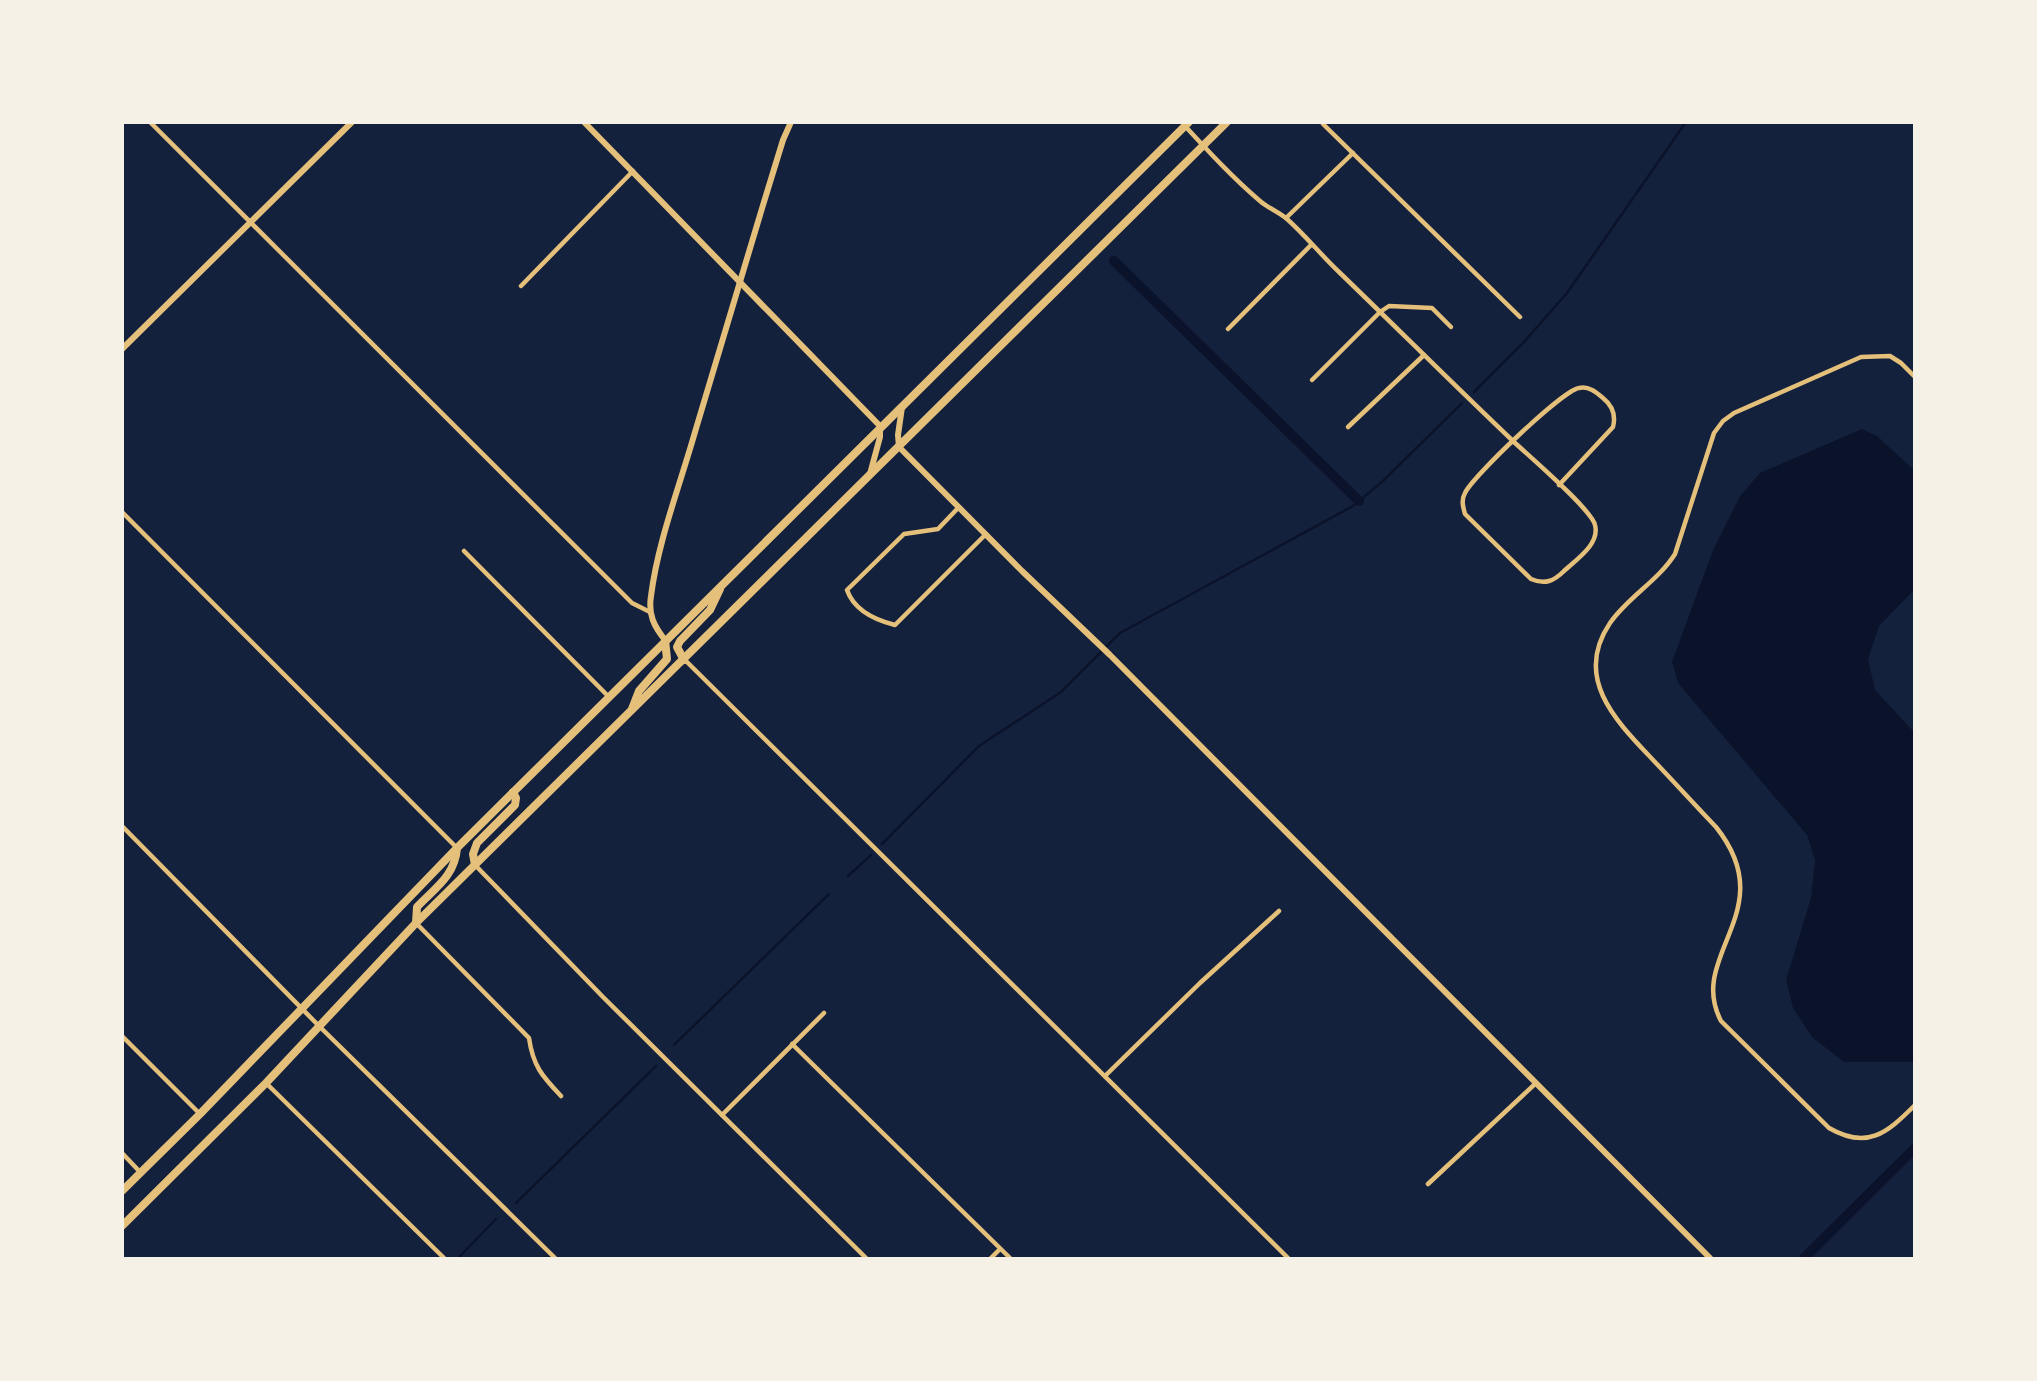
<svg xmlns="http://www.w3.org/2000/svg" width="2037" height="1381" font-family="'Work Sans',sans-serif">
  <rect width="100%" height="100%" fill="#14213d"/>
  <polygon fill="#0b132b" points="1862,429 1877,436 1914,470 1914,590 1879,626 1868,659 1875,690 1914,732 1914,1062 1844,1062 1812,1037 1793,1008 1786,980 1811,898 1815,860 1807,835 1678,683 1672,662 1713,550 1740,496 1760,473"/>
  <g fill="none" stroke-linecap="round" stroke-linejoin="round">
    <g stroke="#0b132b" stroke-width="2.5">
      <polyline points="1474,392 1523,343 1567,293 1686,122"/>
      <polyline points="882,844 979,746 1061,692 1120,633 1353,506 1383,481 1462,403"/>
      <polyline points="848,876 871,855"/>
      <polyline points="674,1045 829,894"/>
      <polyline points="516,1203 656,1066"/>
      <polyline points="458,1258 496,1219"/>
    </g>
    <g stroke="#0b132b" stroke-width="10">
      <polyline points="1114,261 1359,501"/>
      <polyline points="1804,1258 1914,1149"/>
    </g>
    <g stroke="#e5c07b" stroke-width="4.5">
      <polyline points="150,122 632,603 650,612"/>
      <polyline points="1323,124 1520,317"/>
      <path d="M1185,126C1209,152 1233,178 1260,201C1268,208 1279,212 1287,219C1305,235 1321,255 1339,272C1397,328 1455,386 1514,442C1529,456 1592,510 1595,525C1600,544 1577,559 1564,571C1554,581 1545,585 1531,579L1465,514C1463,507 1461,500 1465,493C1472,477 1563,390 1579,388C1589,386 1596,392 1603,398C1613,406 1616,415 1613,427L1559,485"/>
      <polyline points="1286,218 1353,153"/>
      <polyline points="521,286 633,171"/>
      <polyline points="1228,329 1311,245"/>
      <path d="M1914,376L1901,363L1890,356L1861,357L1734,413L1723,421L1714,433L1675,554C1658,581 1628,597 1610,623C1572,679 1618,723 1654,761C1675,783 1695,805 1716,827C1783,911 1686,955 1721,1021L1829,1128C1867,1150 1887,1133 1914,1106"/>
      <polyline points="1312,380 1380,312 1389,306 1432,308 1451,327"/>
      <polyline points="1348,427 1424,355"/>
      <path d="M959,507L938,529L904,534L847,590C854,610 875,620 895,625L986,534"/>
      <polyline points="122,512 457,848"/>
      <polyline points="464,551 608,696"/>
      <polyline points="685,660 1288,1258"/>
      <polyline points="122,826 319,1026 555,1258"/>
      <polyline points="476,866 603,997 866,1258"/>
      <path d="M417,924L529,1038C533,1066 542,1076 561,1096"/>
      <polyline points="122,1036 200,1114"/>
      <polyline points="792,1044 1010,1258"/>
      <polyline points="1105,1076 1200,983 1279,911"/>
      <polyline points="267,1084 444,1258"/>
      <polyline points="722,1115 824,1013"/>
      <polyline points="122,1153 141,1173"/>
      <polyline points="1428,1184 1536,1083"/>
      <polyline points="991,1258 1000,1249"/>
    </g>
    <g stroke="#e5c07b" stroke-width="6">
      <polyline points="584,122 880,426 880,437 870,474"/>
      <polyline points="122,349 352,122"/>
      <polyline points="902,407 898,435 899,447 1022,571 1110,655 1710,1258"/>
      <path d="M665,640C654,626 648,615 651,596C658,541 680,485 695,432C724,334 753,237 783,140L791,122"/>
    </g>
    <g stroke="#e5c07b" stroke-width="8">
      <polyline points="684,660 677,647 680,641 710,610 720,589"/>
      <polyline points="632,709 639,691 667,659 665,640"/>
      <polyline points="475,865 473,854 477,843 515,805 516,798 513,792"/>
      <path d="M416,923L417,907C435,888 455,876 457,848"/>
      <polyline points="122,1191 200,1114 457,848 1189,122"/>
      <polyline points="122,1226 266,1083 416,923 1227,122"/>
    </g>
  </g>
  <rect width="2037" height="1381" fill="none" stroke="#f6f1e7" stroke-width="248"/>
</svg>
